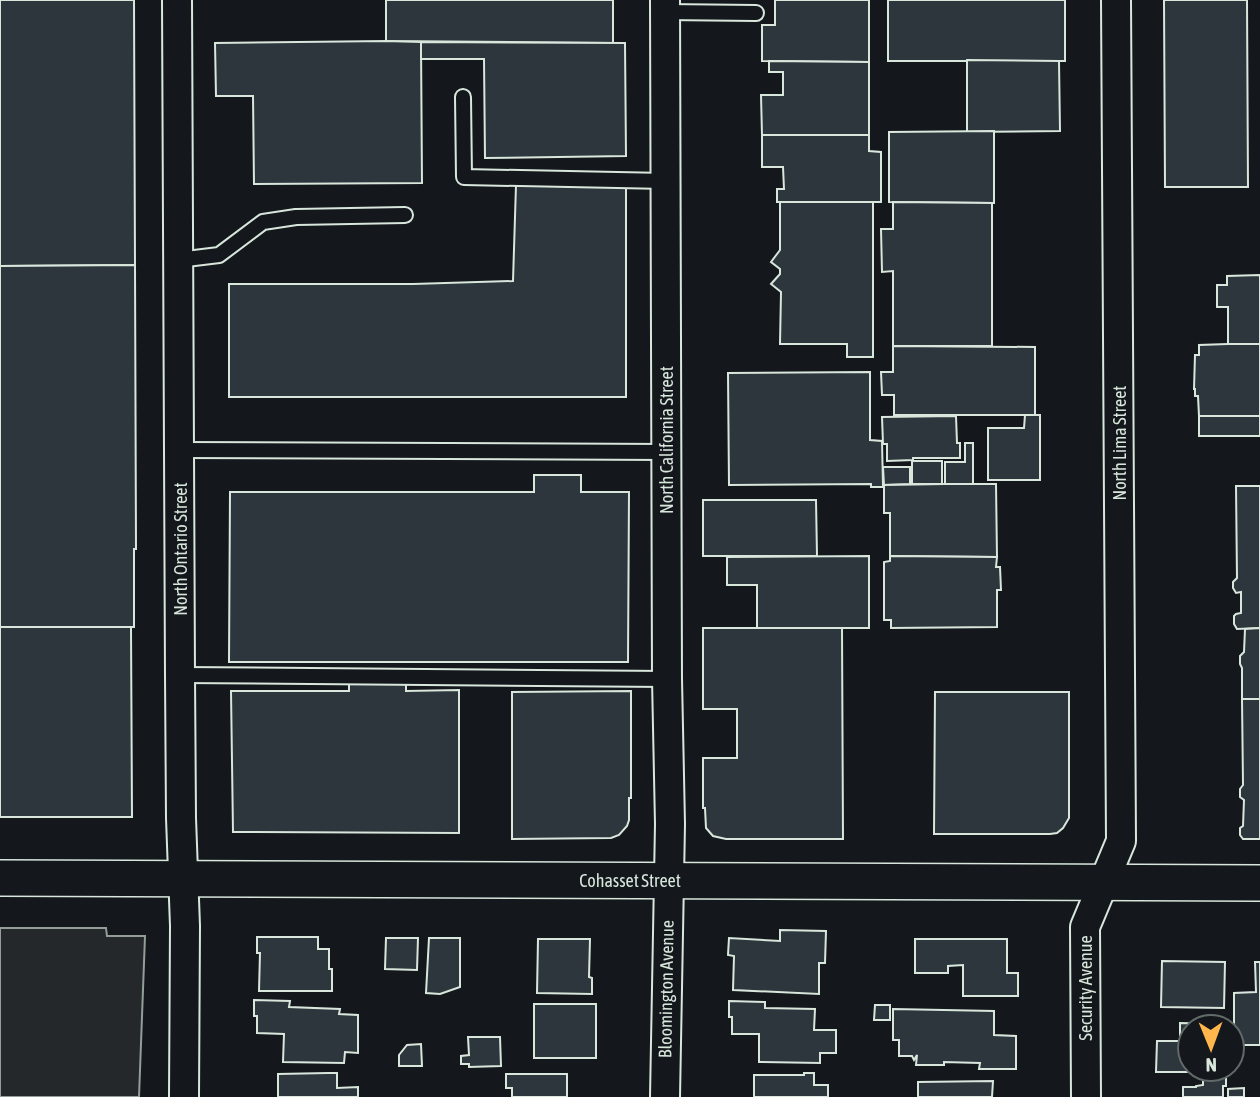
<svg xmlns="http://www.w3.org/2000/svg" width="1260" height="1097" font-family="'Asap Condensed',sans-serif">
  <rect width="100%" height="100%" fill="#14181c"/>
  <polygon fill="#24282b" stroke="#939e99" stroke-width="2" points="0,928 106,928 107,936 145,936 139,1097 0,1097"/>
  <g fill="#2c363c" stroke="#d8e6dc" stroke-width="2">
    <polygon points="0,0 134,0 135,265 0,266"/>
    <polygon points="386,0 613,0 613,43 386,41"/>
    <polygon points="775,0 869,0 869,62 762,61 762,25 775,25"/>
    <rect x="888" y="0" width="177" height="61"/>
    <polygon points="1164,0 1247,0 1248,187 1165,187"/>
    <polygon points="386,41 421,42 422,183 254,184 253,96 216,96 215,43"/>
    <polygon points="421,42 625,43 626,156 485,158 484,59 421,59"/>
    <polygon points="967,60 1059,61 1060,131 967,132"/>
    <polygon points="769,61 869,62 869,135 762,135 761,95 783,95 783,72 769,72"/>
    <polygon points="994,131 994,203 889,202 889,132"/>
    <polygon points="762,135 869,135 869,151 881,152 881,202 777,202 777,189 784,189 783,167 762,167"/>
    <polygon points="516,185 626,185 626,397 229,397 229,284 413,284 513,281"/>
    <polygon points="780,202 873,202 873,357 847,357 847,344 780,344 781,292 771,284 780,274 780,269 771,262 780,250"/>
    <polygon points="893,202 992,203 992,346 893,346 893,271 882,272 881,229 893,229"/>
    <polygon points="135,265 136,549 134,549 134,627 0,627 0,266"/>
    <polygon points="1260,275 1260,344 1228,344 1228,307 1217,307 1217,285 1227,285 1227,276"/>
    <polygon points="1228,344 1260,344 1260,416 1199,416 1198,396 1195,396 1195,389 1194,389 1195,355 1199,355 1199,345"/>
    <polygon points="893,346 1035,347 1035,415 894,415 894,395 882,395 881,372 893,372"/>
    <polygon points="870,372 870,440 882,441 883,487 871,487 871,484 729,485 728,373"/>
    <polygon points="1025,415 1040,415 1040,480 988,480 988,428 1024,428"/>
    <polygon points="956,416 957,443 960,443 960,458 913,458 913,460 887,461 887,444 883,444 882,417"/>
    <rect x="1199" y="416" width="61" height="20"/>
    <polygon points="965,443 973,443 973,484 945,484 945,462 965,462"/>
    <rect x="912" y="461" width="30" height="23"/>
    <polygon points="883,467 910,467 910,484 884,485"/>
    <polygon points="534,475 581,475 581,492 629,492 628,662 229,662 230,492 534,492"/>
    <polygon points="945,484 996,484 997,557 890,556 890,513 884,513 884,485"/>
    <polygon points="1236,486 1260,486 1260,628 1237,629 1234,624 1234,616 1236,614 1241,613 1241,592 1236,593 1233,588 1233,582 1237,578"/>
    <polygon points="703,500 816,500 817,556 703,556"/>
    <polygon points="869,556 869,628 757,628 757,585 727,585 727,557"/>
    <polygon points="890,556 997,557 996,567 1000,567 1001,590 997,590 997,627 891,628 891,620 884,620 884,562 890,561"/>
    <polygon points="0,627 131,627 132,817 0,817"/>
    <polygon points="703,628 842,628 843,839 726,839 713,836 706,828 705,808 703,808 703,758 737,758 737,709 703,709"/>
    <polygon points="1260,628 1260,699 1242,699 1242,668 1240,664 1240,656 1244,652 1245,629"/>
    <polygon points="349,681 373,682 373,684 406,684 406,691 459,690 459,833 233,832 231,691 349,691"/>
    <polygon points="631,691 631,798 629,798 629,820 627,826 619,835 611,838 512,839 512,692"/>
    <polygon points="935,692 1069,692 1069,818 1063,828 1057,833 1050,834 934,834"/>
    <polygon points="1242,699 1260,699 1260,839 1243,839 1240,835 1240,828 1243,826 1244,800 1240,797 1240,789 1243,785"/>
    <polygon points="780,930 826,931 825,963 819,963 819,994 733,990 734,956 728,955 729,938 780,941"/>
    <polygon points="257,937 318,937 318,949 329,949 329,969 332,969 332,991 259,991 260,953 257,953"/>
    <polygon points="386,938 418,938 417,970 385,969"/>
    <polygon points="429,938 460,938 460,987 440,994 426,993"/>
    <polygon points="538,939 590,939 589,977 592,978 592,994 537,993"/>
    <polygon points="915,939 1007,939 1007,973 1018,973 1018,996 963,996 963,965 948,966 948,973 915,973"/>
    <polygon points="1162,961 1225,962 1224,1008 1161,1007"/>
    <polygon points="1255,962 1260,962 1260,1045 1234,1045 1234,993 1256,992"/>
    <polygon points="254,1000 290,1001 289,1007 340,1009 339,1014 358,1015 358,1053 345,1052 344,1063 283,1062 284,1034 257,1033 257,1016 254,1016"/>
    <polygon points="729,1001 765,1002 765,1008 815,1009 814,1030 836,1030 836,1053 820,1053 820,1063 759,1062 759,1034 732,1034 732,1017 729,1017"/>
    <rect x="534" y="1004" width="62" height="54"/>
    <polygon points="875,1005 890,1005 890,1020 874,1020"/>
    <polygon points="893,1009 994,1011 994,1035 1016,1036 1016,1069 979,1069 980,1063 944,1062 944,1065 916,1065 917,1055 914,1060 912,1056 899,1056 899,1040 893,1040"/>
    <polygon points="1180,1023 1221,1024 1221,1027 1190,1027 1190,1069 1197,1069 1197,1072 1156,1072 1157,1041 1180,1041"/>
    <polygon points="468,1037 500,1037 501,1066 469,1067 469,1064 461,1064 461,1056 469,1055"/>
    <polygon points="421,1044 422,1066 399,1066 399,1055 407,1045"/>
    <polygon points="1212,1071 1216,1071 1216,1074 1221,1074 1221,1078 1226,1077 1226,1086 1223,1086 1223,1097 1183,1097 1183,1087 1196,1087 1196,1086 1203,1085 1203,1075 1212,1074"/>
    <polygon points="328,1073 337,1073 337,1088 358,1087 358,1097 278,1097 278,1074"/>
    <polygon points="804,1073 814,1073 814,1085 828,1085 828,1097 754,1097 754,1075 804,1075"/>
    <polygon points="506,1074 567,1074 567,1097 512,1097 512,1088 506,1088"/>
    <polygon points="993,1081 992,1097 918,1097 918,1082"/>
    <polygon points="1244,1088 1244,1097 1228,1097 1228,1089"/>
  </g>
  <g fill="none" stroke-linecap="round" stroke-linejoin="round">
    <g stroke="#d8e6dc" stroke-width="18">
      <g id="service">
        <polyline points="665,12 756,13"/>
        <polyline points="463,97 464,177 666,181"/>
        <polyline points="178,260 219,255 263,222 296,217 405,215"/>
        <polyline points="179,450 666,452"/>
        <polyline points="180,675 667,679"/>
      </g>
    </g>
    <g stroke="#d8e6dc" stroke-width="32">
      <g id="minor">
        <polyline points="177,0 180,675 181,818 185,926 184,1097"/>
        <polyline points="665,1097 670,824 667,679 665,0"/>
        <polyline points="1086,1097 1085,927 1121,841 1116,0"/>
      </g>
    </g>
    <g stroke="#d8e6dc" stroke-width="38">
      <polyline id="tertiary" points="0,878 1260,883"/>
    </g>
    <use href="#service" stroke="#14181c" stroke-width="14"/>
    <use href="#minor" stroke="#14181c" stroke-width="28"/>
    <use href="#tertiary" stroke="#14181c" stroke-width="35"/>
  </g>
  <g text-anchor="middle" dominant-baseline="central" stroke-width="5" stroke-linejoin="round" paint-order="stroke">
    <g font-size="18" fill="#d8e6dc" stroke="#14181c">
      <text transform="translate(666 440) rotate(-90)">North California Street</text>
      <text transform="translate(1119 443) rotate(-90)">North Lima Street</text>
      <text transform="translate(180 549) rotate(-90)">North Ontario Street</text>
      <text x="630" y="880">Cohasset Street</text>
      <text transform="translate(1085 988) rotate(-90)">Security Avenue</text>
      <text transform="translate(666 989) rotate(-89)">Bloomington Avenue</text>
    </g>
  </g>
  <g transform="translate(1211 1048) rotate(179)"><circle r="33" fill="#14181c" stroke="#626a69" stroke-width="2"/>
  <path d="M0-5L12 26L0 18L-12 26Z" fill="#ffb74d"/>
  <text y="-10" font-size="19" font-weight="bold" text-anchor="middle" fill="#d8e6dc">N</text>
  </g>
</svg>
